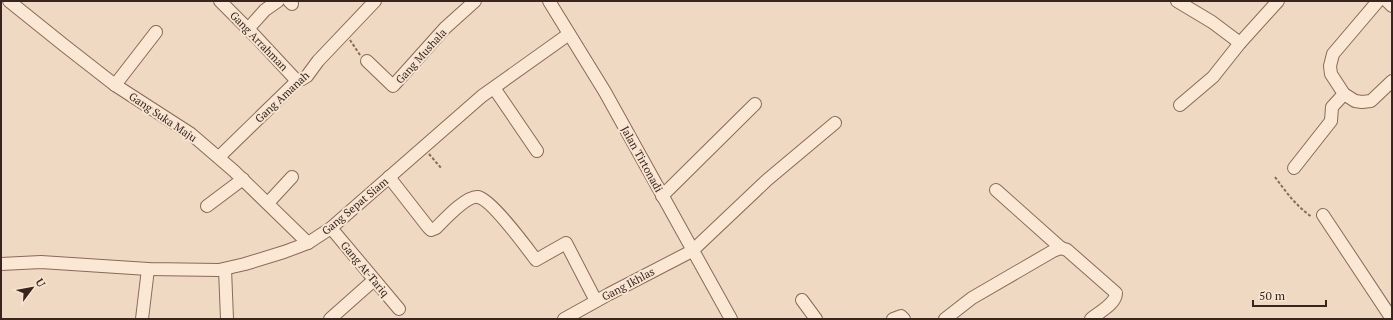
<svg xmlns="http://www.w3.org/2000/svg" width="1393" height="320" font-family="'PT Serif',serif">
  <rect width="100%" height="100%" fill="#efd9c2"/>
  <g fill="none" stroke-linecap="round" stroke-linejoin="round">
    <g stroke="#8a6958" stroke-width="14">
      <g id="minor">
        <polyline points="9,1 65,46 115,85 191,134 234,171 308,243"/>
        <polyline points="220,1 256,37 297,81"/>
        <polyline points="289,1 292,4"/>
        <polyline points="549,1 605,92 731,319"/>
        <polyline points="1177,1 1212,22 1240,43"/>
        <polyline points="1378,1 1333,54 1330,66 1331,74 1344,94 1355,101 1362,102 1371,101 1392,81"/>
        <polyline points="1387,1 1392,6"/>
        <polyline points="248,29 265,10 278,1"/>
        <polyline points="367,61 393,86 445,28 475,1"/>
        <polyline points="115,85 156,32"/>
        <polyline points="494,88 537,151"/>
        <polyline points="1180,105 1213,77 1240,43 1278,1"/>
        <polyline points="219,157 297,81 302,79 307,76 318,61 375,1"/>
        <polyline points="1294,168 1331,121 1332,107 1344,94"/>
        <path d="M389,177L428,227L431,230L436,228C444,220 467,195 478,197C491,199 527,248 536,260L566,243L596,301"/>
        <polyline points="996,190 1061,248"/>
        <polyline points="662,196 755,104"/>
        <polyline points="268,203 292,177"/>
        <polyline points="207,206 243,179"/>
        <polyline points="1323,215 1392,319"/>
        <polyline points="331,228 399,309"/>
        <polyline points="1,264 41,262 148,269 219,270 245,264 284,252 308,243 331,228 482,96 569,34"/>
        <polyline points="225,269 227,319"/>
        <polyline points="802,300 816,319"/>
        <polyline points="142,319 148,269"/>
        <polyline points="330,319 374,280"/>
        <polyline points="564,319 609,294 692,251 767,180 835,123"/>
        <polyline points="893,319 901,316 904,319"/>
        <path d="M945,319L972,298L1053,251L1061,248L1067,250L1116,293C1116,304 1099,312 1091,319"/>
      </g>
    </g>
    <g stroke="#8a6958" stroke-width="2" stroke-dasharray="3 2" stroke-linecap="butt">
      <polyline points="350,40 360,55"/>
      <polyline points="429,154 442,169"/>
      <path d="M1275,177C1286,192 1297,207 1312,217"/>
    </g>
    <use href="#minor" stroke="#fae8d5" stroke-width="12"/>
  </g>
  <g text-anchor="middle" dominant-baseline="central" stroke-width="4" stroke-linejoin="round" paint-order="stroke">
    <g font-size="11" fill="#39251d" stroke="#f7e5d2">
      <text transform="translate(259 41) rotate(46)">Gang Arrahman</text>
      <text transform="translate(421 56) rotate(-48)">Gang Mushala</text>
      <text transform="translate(282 97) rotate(-43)">Gang Amanah</text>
      <text transform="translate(163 117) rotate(34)">Gang Suka Maju</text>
      <text transform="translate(642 159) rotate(61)">Jalan Tirtonadi</text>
      <text transform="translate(355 206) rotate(-40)">Gang Sepat Siam</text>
      <text transform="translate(365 269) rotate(50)">Gang At-Tariq</text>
      <text transform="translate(628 284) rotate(-28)">Gang Ikhlas</text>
    </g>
  </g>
  <rect width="1393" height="320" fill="none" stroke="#39251d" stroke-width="4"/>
  <g transform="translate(32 288) rotate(58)" stroke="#f7e5d2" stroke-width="3" paint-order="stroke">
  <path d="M0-3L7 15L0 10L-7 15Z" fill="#39251d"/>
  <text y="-6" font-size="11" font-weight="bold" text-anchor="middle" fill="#39251d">U</text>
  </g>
  <path d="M1253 300v6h73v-6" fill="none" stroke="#39251d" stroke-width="2"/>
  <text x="1259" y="300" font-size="12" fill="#39251d" stroke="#f7e5d2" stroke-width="3" paint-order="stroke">50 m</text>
</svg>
